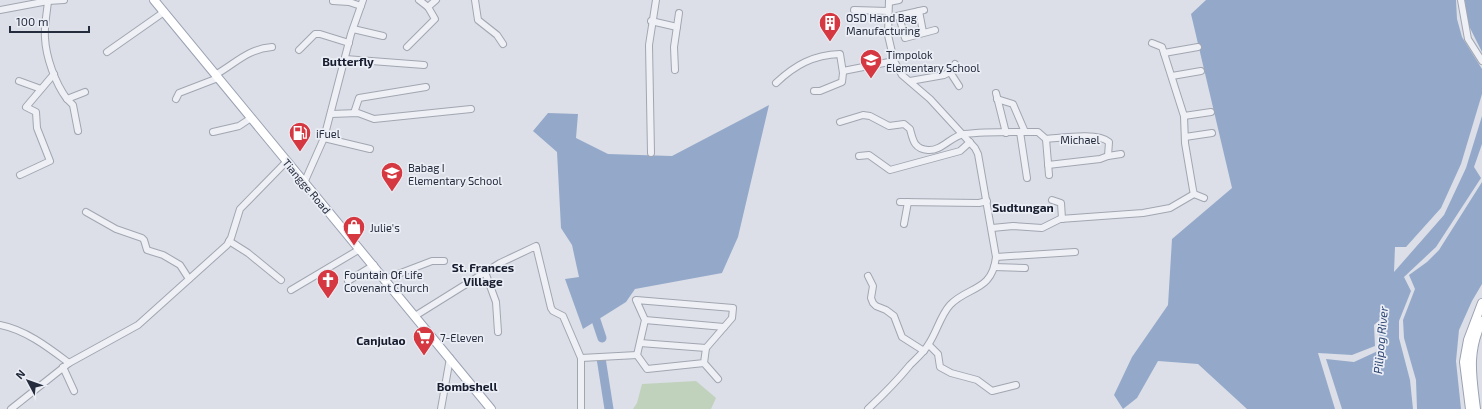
<svg xmlns="http://www.w3.org/2000/svg" width="1482" height="409" font-family="'Exo 2',sans-serif">
  <rect width="100%" height="100%" fill="#dcdfe7"/>
  <polygon fill="#c0d2bc" points="696,381 716,398 711,409 633,409 637,403 642,384"/>
  <g fill="#94a9ca">
    <polygon points="1206,0 1456,0 1457,19 1462,37 1482,69 1482,94 1461,164 1441,208 1406,247 1395,247 1394,272 1444,215 1466,168 1482,116 1482,144 1474,167 1481,178 1436,247 1404,277 1411,291 1399,321 1399,338 1410,380 1413,409 1342,409 1326,359 1354,362 1380,350 1379,329 1382,318 1374,325 1375,346 1352,355 1318,353 1335,409 1247,409 1198,364 1158,361 1137,398 1123,409 1114,395 1132,357 1168,305 1172,239 1232,188 1191,14"/>
    <polygon points="1465,0 1482,0 1482,52 1466,20"/>
    <polygon points="769,105 738,237 722,273 635,289 626,302 583,329 565,279 579,277 572,245 561,228 557,152 533,131 548,113 578,114 576,138 608,154 672,156"/>
    <polygon points="1482,182 1482,284 1472,301 1459,330 1456,361 1461,409 1417,409 1416,380 1404,338 1403,320 1415,289 1409,275 1427,262 1439,250"/>
  </g>
  <g fill="none" stroke-linecap="round" stroke-linejoin="round">
    <g stroke="#94a9ca" stroke-width="9">
      <polyline points="596,320 602,338"/>
      <polyline points="601,358 609,409"/>
    </g>
    <g stroke="#a1a6b1" stroke-width="8">
      <g id="minor">
        <polyline points="419,0 428,7 436,0"/>
        <polyline points="475,0 478,20 497,35 503,44"/>
        <polyline points="1461,0 1468,39 1482,61"/>
        <path d="M48,1C47,13 44,26 45,38C46,57 55,83 67,99L85,92"/>
        <polyline points="333,1 349,2 361,6"/>
        <polyline points="889,2 899,0"/>
        <polyline points="0,10 48,1 64,0"/>
        <polyline points="854,10 888,11"/>
        <polyline points="919,11 923,32"/>
        <polyline points="899,16 905,38 935,30"/>
        <polyline points="888,18 924,10"/>
        <polyline points="651,21 677,27"/>
        <polyline points="353,29 383,36"/>
        <polyline points="1152,43 1162,47 1184,116 1185,143 1193,190 1194,194 1204,198"/>
        <polyline points="407,47 435,19 428,7"/>
        <polyline points="299,50 315,34 320,34 349,43"/>
        <polyline points="107,52 164,12"/>
        <polyline points="1164,53 1198,47"/>
        <polyline points="345,59 424,65"/>
        <polyline points="675,70 674,47 679,13"/>
        <polyline points="843,71 894,61"/>
        <polyline points="950,72 959,86"/>
        <path d="M215,75C235,64 247,49 272,47"/>
        <polyline points="1172,76 1201,71"/>
        <polyline points="19,81 41,89"/>
        <polyline points="910,81 944,75 950,72 955,64"/>
        <path d="M776,83C795,65 813,55 840,54L843,73L842,82L820,91H814"/>
        <polyline points="996,93 1006,133"/>
        <polyline points="67,99 73,105 78,131"/>
        <polyline points="176,99 179,93 218,78"/>
        <polyline points="997,99 1013,104 1025,132"/>
        <polyline points="354,113 359,98 426,87"/>
        <polyline points="331,114 358,113 374,119 471,109"/>
        <polyline points="1184,116 1211,112"/>
        <path d="M840,122L863,115L870,116L889,126L904,124L910,129C913,140 914,149 928,150C942,151 951,136 964,134C988,131 1014,132 1038,132L1046,139L1049,175"/>
        <polyline points="213,132 239,126 251,118"/>
        <polyline points="1020,132 1027,178"/>
        <polyline points="1185,137 1212,133"/>
        <polyline points="324,138 370,149"/>
        <path d="M1046,139C1062,138 1097,132 1109,142L1108,156L1100,159L1048,165"/>
        <polyline points="651,153 649,45 656,0"/>
        <polyline points="859,156 869,155 890,170 960,151 970,142"/>
        <polyline points="1108,156 1121,154"/>
        <polyline points="20,175 50,161 37,128 36,112 26,107 54,74"/>
        <polyline points="304,183 324,138 351,34 363,0"/>
        <polyline points="1052,200 1061,203 1062,219"/>
        <polyline points="900,202 979,203 987,201"/>
        <polyline points="86,212 116,229 142,238 144,240 147,250 163,255 180,265 189,279"/>
        <polyline points="904,224 908,202"/>
        <polyline points="992,228 1013,226 1042,228 1060,219 1143,213 1170,208 1194,194"/>
        <polyline points="229,241 248,253 281,280"/>
        <polyline points="996,257 1075,252"/>
        <polyline points="994,267 1025,268"/>
        <polyline points="485,272 496,302 498,332"/>
        <polyline points="868,276 873,286 871,298 873,303 876,306 886,310 894,316 902,337 924,351"/>
        <polyline points="385,279 432,261 444,261"/>
        <polyline points="348,281 374,265"/>
        <polyline points="291,290 360,249"/>
        <polyline points="415,316 500,263 536,246 551,308 553,311 563,316 581,358 581,409"/>
        <polyline points="645,320 724,327"/>
        <path d="M0,325C26,330 49,348 69,363"/>
        <polyline points="640,343 706,348"/>
        <polyline points="929,345 938,354 940,367 951,373 977,380 992,391 1016,385"/>
        <polyline points="581,358 637,355"/>
        <polyline points="704,363 647,369 637,355 645,320 636,300 733,308 732,318 706,348 704,363 718,379"/>
        <polyline points="63,367 74,391"/>
        <polyline points="11,409 69,363 138,325 227,245 231,238 240,209 287,161"/>
        <polyline points="441,409 450,358"/>
        <path d="M868,409C883,395 897,381 910,365C916,359 924,352 928,345C937,332 940,316 950,305C968,286 992,292 996,257L978,154L975,148L930,99L902,75L894,61L888,35L889,0"/>
      </g>
    </g>
    <g stroke="#9ba2b3" stroke-width="10">
      <g id="major">
        <polyline points="154,0 491,409"/>
        <polyline points="1470,409 1464,362 1468,340 1482,303"/>
        <path d="M1476,409C1472,376 1467,353 1482,321"/>
      </g>
    </g>
    <use href="#minor" stroke="#eff0f5" stroke-width="6"/>
    <use href="#major" stroke="#fff" stroke-width="8"/>
  </g>
  <defs>
    <g id="building-pin" transform="scale(1.15)"><path d="M0 17L-7.5 6A9.5 9.5 0 1 1 7.5 6Z" fill="#d53840" stroke="#ebeef5"/><path d="M-4-6H4V6H1V3H-1V6H-4ZM-2.5-4.3h1.7v1.8h-1.7ZM.8-4.3h1.7v1.8H.8ZM-2.5-1h1.7V.8h-1.7ZM.8-1h1.7V.8H.8Z" fill="#fff"/></g>
    <g id="school-pin" transform="scale(1.15)"><path d="M0 17L-7.5 6A9.5 9.5 0 1 1 7.5 6Z" fill="#d53840" stroke="#ebeef5"/><path d="M0-5L7-2L0 1L-7-2ZM-4 1L0 2.5L4 1V4Q0 6-4 4Z" fill="#fff"/></g>
    <g id="fuel-pin" transform="scale(1.15)"><path d="M0 17L-7.5 6A9.5 9.5 0 1 1 7.5 6Z" fill="#d53840" stroke="#ebeef5"/><path d="M-5.5-6h7V0h2V4h1.3V-2.5L3-4.5l.8-.8L6-3V5H2.5V1h-1V6h-7ZM-4.2-4.7v3.2H.2V-4.7Z" fill="#fff"/></g>
    <g id="shop-pin" transform="scale(1.15)"><path d="M0 17L-7.5 6A9.5 9.5 0 1 1 7.5 6Z" fill="#d53840" stroke="#ebeef5"/><path d="M-5-2.5h2.3a2.7 3.5 0 0 1 5.4 0H5L5.5 6h-11ZM-1.5-2.5h3a1.5 2.3 0 0 0-3 0Z" fill="#fff"/></g>
    <g id="church-pin" transform="scale(1.15)"><path d="M0 17L-7.5 6A9.5 9.5 0 1 1 7.5 6Z" fill="#d53840" stroke="#ebeef5"/><path d="M-1.2-6h2.4v3.5h3.3v2.4h-3.3V6h-2.4V-.1h-3.3v-2.4h3.3Z" fill="#fff"/></g>
    <g id="supermarket-pin" transform="scale(1.15)"><path d="M0 17L-7.5 6A9.5 9.5 0 1 1 7.5 6Z" fill="#d53840" stroke="#ebeef5"/><path d="M-6-5.5h2.5l.6 2H6L4.5 2H-2.5L-4.4-4H-6ZM-1.5 3.2a1.3 1.3 0 1 0 .1 0ZM3 3.2a1.3 1.3 0 1 0 .1 0Z" fill="#fff"/></g>
  </defs>
  <g fill-rule="evenodd">
    <use href="#building-pin" x="830" y="23"/>
    <use href="#school-pin" x="871" y="60"/>
    <use href="#fuel-pin" x="300" y="133"/>
    <use href="#school-pin" x="392" y="173"/>
    <use href="#shop-pin" x="354" y="227"/>
    <use href="#church-pin" x="328" y="280"/>
    <use href="#supermarket-pin" x="424" y="337"/>
  </g>
  <g text-anchor="middle" dominant-baseline="central" stroke-width="3.5" stroke-linejoin="round" paint-order="stroke">
    <g font-size="11" fill="#252c3e" stroke="#ebeef5" text-anchor="start">
      <text x="846" y="17">OSD Hand Bag<tspan x="846" dy="13">Manufacturing</tspan></text>
      <text x="886" y="54">Timpolok<tspan x="886" dy="13">Elementary School</tspan></text>
      <text x="316" y="133">iFuel</text>
      <text x="408" y="167">Babag I<tspan x="408" dy="13">Elementary School</tspan></text>
      <text x="370" y="227">Julie's</text>
      <text x="344" y="274">Fountain Of Life<tspan x="344" dy="13">Covenant Church</tspan></text>
      <text x="440" y="337">7-Eleven</text>
    </g>
    <g font-size="11" fill="#252c3e" stroke="#ebeef5">
      <text x="1080" y="139">Michael</text>
      <text transform="translate(307 186) rotate(50)">Tiangge Road</text>
    </g>
    <g font-size="12" font-weight="bold" fill="#171d2f" stroke="#ebeef5">
      <text x="348" y="61">Butterfly</text>
      <text x="1023" y="207">Sudtungan</text>
      <text x="483" y="267">St. Frances<tspan x="483" dy="14">Village</tspan></text>
      <text x="381" y="340">Canjulao</text>
      <text x="467" y="386">Bombshell</text>
    </g>
    <g font-size="12" font-style="italic" fill="#2d4674" stroke="#ebeef5">
      <text transform="translate(1380 340) rotate(-85)">Pilipog River</text>
    </g>
  </g>
  <g transform="translate(28 381) rotate(311)" stroke="#ebeef5" stroke-width="3" paint-order="stroke">
  <path d="M0-3L7 15L0 10L-7 15Z" fill="#252c3e"/>
  <text y="-6" font-size="11" font-weight="bold" text-anchor="middle" fill="#252c3e">N</text>
  </g>
  <path d="M10 26v6h79v-6" fill="none" stroke="#252c3e" stroke-width="2"/>
  <text x="16" y="26" font-size="12" fill="#252c3e" stroke="#ebeef5" stroke-width="3" paint-order="stroke">100 m</text>
</svg>
